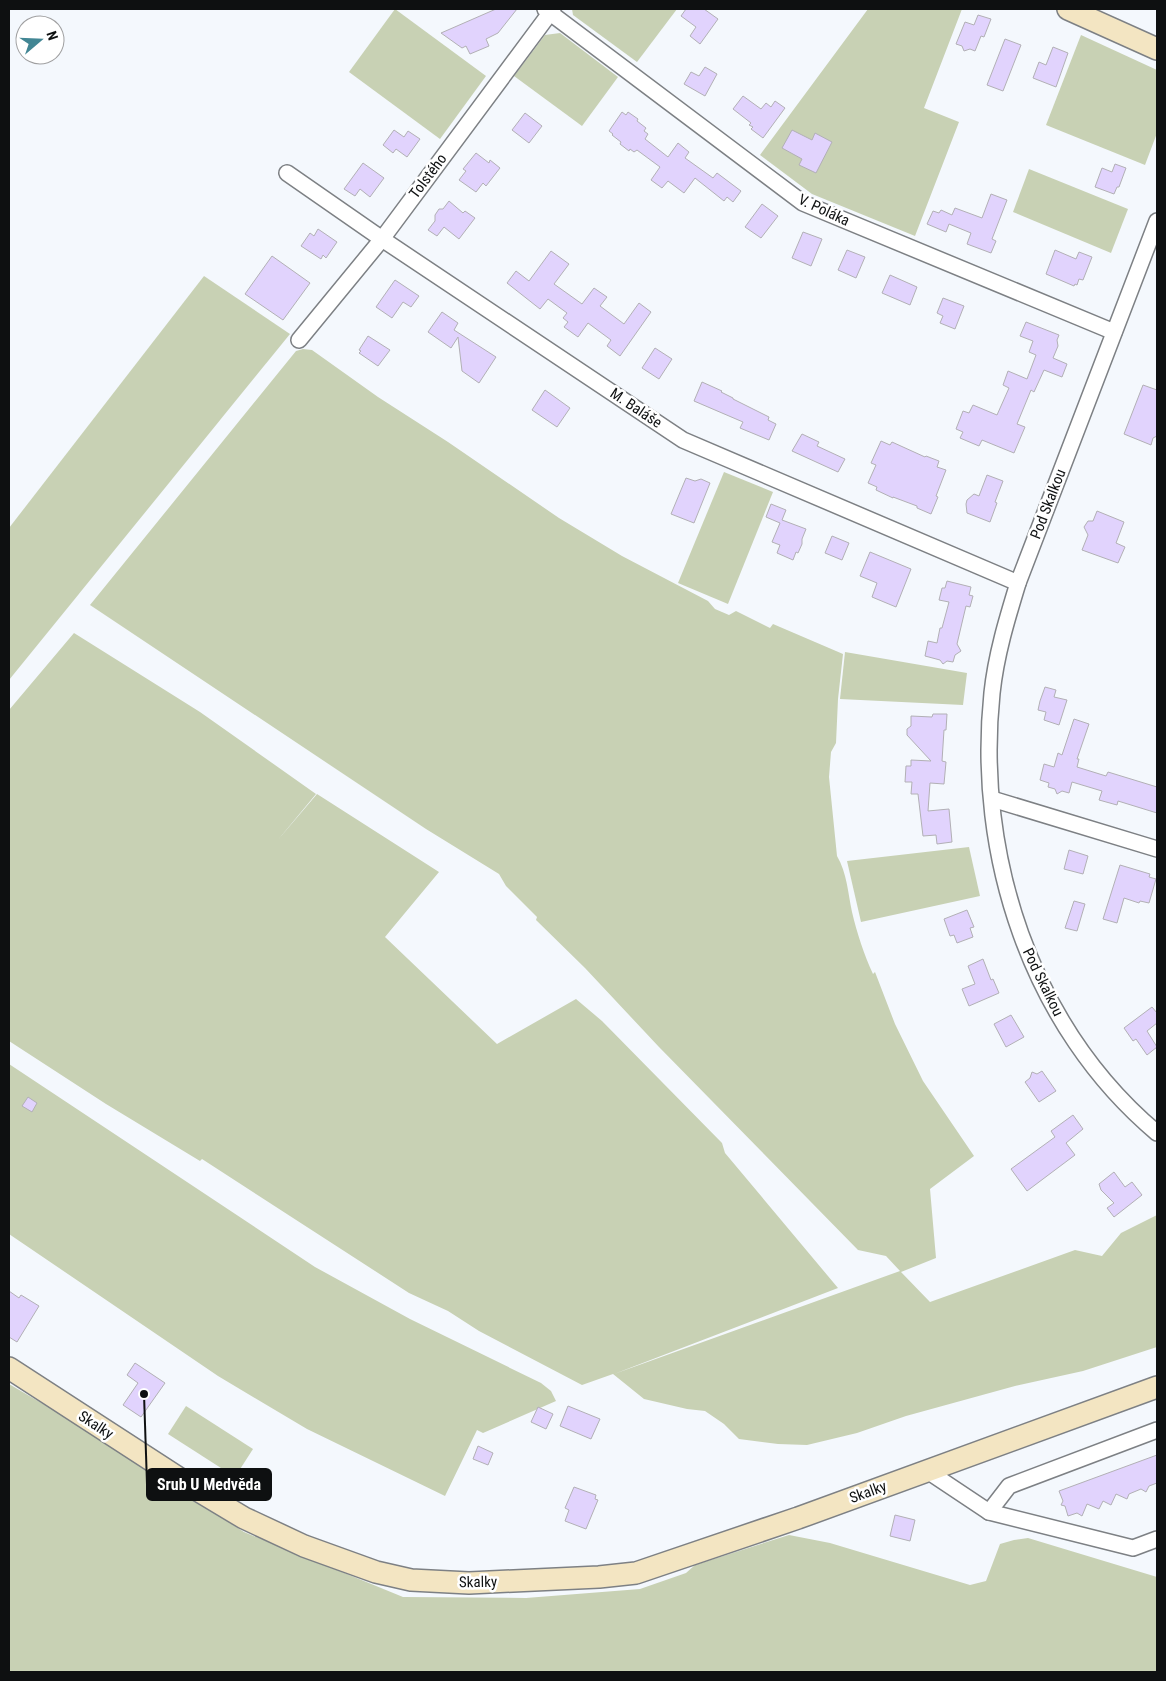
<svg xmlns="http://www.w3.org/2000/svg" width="1166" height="1681" font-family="'Roboto Condensed',sans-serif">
  <rect width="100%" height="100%" fill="#f4f8fd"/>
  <g fill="#c8d1b4">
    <polygon points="395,9 486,76 440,139 349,72"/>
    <polygon points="572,9 677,9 637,62 573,15"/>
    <polygon points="868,9 962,9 924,108 959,122 915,236 812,194 760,155"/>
    <polygon points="560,33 618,77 582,126 514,76 545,35"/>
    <polygon points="1081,35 1157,70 1157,133 1145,165 1046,125"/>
    <polygon points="1029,169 1128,209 1111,253 1013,212"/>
    <polygon points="204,276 290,334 9,680 9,528"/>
    <path d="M303,349L312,350L378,397L448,442L559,518L622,556L708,601L715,609L729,615L736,611L770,628L773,624L843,654L838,699L836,743L831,752L829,777L837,856C847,873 848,893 852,912C857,933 864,955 873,974L875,972L895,1024L923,1081L974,1156L930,1189L936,1258L901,1272L930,1302L1075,1250L1102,1256L1121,1233L1157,1215V1347L1083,1371L1015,1386L906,1416L857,1433L807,1445L778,1444L739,1439L724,1424L705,1411L687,1409L644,1399L613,1374L582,1385L479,1331L448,1311L409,1293L202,1159L200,1161L106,1104L9,1041V710L74,633L200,712L316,794L277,841L317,794L439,872L385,937L497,1044L576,999L602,1021L722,1143L725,1153L838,1288L614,1374L900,1271L886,1256L858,1250L659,1047L585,968L536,920L537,917L506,886L499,874L426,829L90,605L296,351Z"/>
    <polygon points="724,472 773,492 728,604 678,583"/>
    <polygon points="845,652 967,673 963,705 840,699"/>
    <polygon points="969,847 980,896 861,922 847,861"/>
    <polygon points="9,1064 315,1267 410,1319 541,1383 551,1391 556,1401 483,1433 477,1430 445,1496 307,1429 218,1376 9,1234"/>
    <polygon points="9,1384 79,1425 244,1532 403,1597 526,1598 640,1589 686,1573 695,1565 789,1535 830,1543 970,1585 986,1581 1000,1544 1014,1540 1028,1538 1157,1577 1157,1672 9,1672"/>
    <polygon points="186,1406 253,1449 235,1477 168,1434"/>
  </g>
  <g fill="#e1d3fd" stroke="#b2b0b5">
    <polygon points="496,9 517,9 498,33 486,39 489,46 470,54 466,46 462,48 441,33"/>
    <polygon points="686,9 704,9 718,19 700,44 690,36 696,27 681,16"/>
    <polygon points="978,15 991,19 984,37 981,36 975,51 970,49 964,51 962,46 956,44 965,22 974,25"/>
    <polygon points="1005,39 1021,45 1003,91 987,85"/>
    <polygon points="1053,47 1068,53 1056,87 1033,78 1039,62 1046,65"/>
    <polygon points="705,67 717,74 705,96 684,84 691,72 699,76"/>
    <polygon points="743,96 761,109 766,103 771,107 775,101 785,108 763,138 751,129 753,127 749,125 751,123 733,109"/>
    <polygon points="622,112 626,115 628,112 638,119 637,121 646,128 644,131 648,134 645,139 668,157 678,143 689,152 685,158 713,178 717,173 741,191 733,202 727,197 724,201 695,178 684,193 668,181 662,188 651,180 660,167 637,150 634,152 630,149 629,151 620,144 621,142 612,135 613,134 609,131"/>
    <polygon points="525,113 542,126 529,143 512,130"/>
    <polygon points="394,130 404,137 408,131 420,139 407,157 396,149 393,153 383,145"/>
    <polygon points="792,130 812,140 815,133 832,142 816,173 799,165 802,159 782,148"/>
    <polygon points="476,153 489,163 490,160 500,168 486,186 483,183 476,192 459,180 466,171 463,169"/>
    <polygon points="363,163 384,178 370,197 360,189 355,196 344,189"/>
    <polygon points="1115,164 1126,168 1119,187 1117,187 1114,194 1095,187 1102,168 1112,172"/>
    <polygon points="991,194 1007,200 992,239 996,241 991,253 967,244 971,233 949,224 946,232 927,224 933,211 939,213 941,210 952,215 955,208 982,218"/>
    <polygon points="449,201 463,213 465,211 475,218 459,239 444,227 437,236 428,230 435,221 435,215 439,209 443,209"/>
    <polygon points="762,204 778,216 761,238 745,227"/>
    <polygon points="318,229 337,242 326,258 323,255 321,259 301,246 310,233 314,236"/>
    <polygon points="803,232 822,239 811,266 792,258"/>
    <polygon points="847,250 865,257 856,278 838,270"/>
    <polygon points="1055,250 1076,259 1079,252 1092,257 1083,280 1079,279 1077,285 1075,284 1074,286 1046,274"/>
    <polygon points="551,251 569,264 554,284 582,304 594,288 607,297 600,306 624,324 639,303 651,312 620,356 607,346 611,340 588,323 578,337 564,327 568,322 563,318 567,313 548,299 540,309 507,283 516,271 529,281"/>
    <polygon points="272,256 310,283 283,320 245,294"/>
    <polygon points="890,275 917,287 910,305 882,293"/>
    <polygon points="395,280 419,296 411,307 403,302 392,318 376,307"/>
    <polygon points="943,298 964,306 955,329 940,323 943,316 937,313"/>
    <polygon points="442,312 458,323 454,330 496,357 479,383 462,371 458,337 451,348 428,332"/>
    <polygon points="1026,322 1059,335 1057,340 1058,346 1053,358 1067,364 1062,377 1044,370 1034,392 1031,390 1017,424 1025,427 1014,453 982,440 979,446 960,438 963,432 956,429 963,411 969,413 973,405 997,415 1009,388 1003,385 1008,371 1027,379 1036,355 1029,352 1033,341 1020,336"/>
    <polygon points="368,336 390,350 378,366 359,353 361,351 359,350"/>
    <polygon points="655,348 672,359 659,379 642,368"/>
    <polygon points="702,382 722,391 721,392 733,398 733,399 769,417 768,420 776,424 769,440 740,428 743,422 694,401"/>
    <polygon points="1143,385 1157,390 1157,436 1153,438 1151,445 1124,434"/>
    <polygon points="545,390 570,408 557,427 532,410"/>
    <polygon points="802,434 819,442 817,446 845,459 838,472 792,451"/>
    <polygon points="881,441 890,445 892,442 925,457 926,456 939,461 937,467 946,470 936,496 938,497 931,514 917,508 917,506 893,497 893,498 876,490 877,487 868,483 876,465 871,463"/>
    <polygon points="987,475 1003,481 995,502 997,503 990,522 967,513 966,504 967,500 974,494 979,496"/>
    <polygon points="686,478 695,481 701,479 710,483 694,523 671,514"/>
    <polygon points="771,504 786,510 782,520 806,529 802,539 802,544 798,553 796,552 793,560 777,553 780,545 772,542 780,523 766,517"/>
    <polygon points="1097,511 1124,522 1116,543 1125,547 1118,563 1082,550 1088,535 1084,527 1088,521 1093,521"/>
    <polygon points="832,536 849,543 842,560 825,553"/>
    <polygon points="870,552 911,569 896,607 872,597 877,583 860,576"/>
    <polygon points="947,581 971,587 969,595 973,596 970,607 966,606 961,627 957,644 961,651 955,655 953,662 947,661 943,664 940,660 925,656 928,641 937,643 940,628 942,628 949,602 939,600 942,588 945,588"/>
    <polygon points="1045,687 1056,690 1054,697 1067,700 1059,725 1044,720 1046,712 1038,710 1040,701"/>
    <polygon points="933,714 947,714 946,730 944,730 942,761 946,762 944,784 930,783 928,811 949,809 952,842 937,844 936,835 923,836 918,794 911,794 912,782 905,782 906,766 911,766 911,760 931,761 907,735 907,729 911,726 911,716 932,717"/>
    <polygon points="1074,719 1089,724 1077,759 1079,759 1077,767 1106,776 1108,772 1157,787 1157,813 1118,801 1117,805 1099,800 1102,791 1072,782 1069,793 1062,791 1057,794 1055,789 1048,787 1049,783 1040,780 1044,764 1054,767 1058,753 1062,755"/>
    <polygon points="1069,850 1088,856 1083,874 1064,869"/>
    <polygon points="1120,865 1150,874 1149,877 1156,879 1149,903 1140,901 1139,903 1124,898 1117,923 1103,919"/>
    <polygon points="1074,901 1085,904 1077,931 1065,928"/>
    <polygon points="967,910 974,927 970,928 973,937 957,943 954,935 950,936 944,919"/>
    <polygon points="983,959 991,980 993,979 999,993 969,1006 962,989 975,984 968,966"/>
    <polygon points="1152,1007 1157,1013 1157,1023 1147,1031 1157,1047 1147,1055 1136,1039 1133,1041 1124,1028"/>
    <polygon points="1011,1015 1024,1037 1006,1047 994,1024"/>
    <polygon points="1042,1071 1056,1091 1039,1102 1025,1082 1030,1078 1032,1072 1037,1074"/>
    <polygon points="28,1097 37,1103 32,1112 22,1106"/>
    <polygon points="1073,1115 1083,1129 1066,1143 1075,1155 1027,1191 1011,1169 1055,1137 1051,1131"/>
    <polygon points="1114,1172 1125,1187 1132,1182 1142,1195 1114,1217 1107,1208 1114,1203 1101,1190 1099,1184"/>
    <polygon points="9,1291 19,1298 21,1295 39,1306 17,1342 9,1337"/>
    <polygon points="135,1363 165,1383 141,1417 123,1405 138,1383 127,1375"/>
    <polygon points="568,1406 600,1419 591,1439 560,1426"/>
    <polygon points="538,1407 553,1414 546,1429 531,1422"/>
    <polygon points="478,1446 493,1453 488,1465 473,1459"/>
    <polygon points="1157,1455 1157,1483 1149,1486 1146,1492 1141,1489 1129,1494 1127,1499 1116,1494 1111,1505 1103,1501 1099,1509 1087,1504 1082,1516 1077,1513 1068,1516 1065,1506 1061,1505 1063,1501 1059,1491"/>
    <polygon points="574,1487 596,1495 595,1499 598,1500 586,1529 565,1521 569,1510 565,1508"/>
    <polygon points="895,1515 915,1520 910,1541 890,1536"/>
  </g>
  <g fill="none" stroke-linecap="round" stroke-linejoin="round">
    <g stroke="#7d8084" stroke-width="18">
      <g id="street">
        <polyline points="545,9 803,203 1114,332"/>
        <polyline points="287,173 382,239 683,440 1018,583"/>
        <path d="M1157,221L1018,583C1007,619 996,655 992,693C975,855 1031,1027 1157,1133"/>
        <polyline points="299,340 382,239 553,9"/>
        <polyline points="992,799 1157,849"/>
        <polyline points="926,1470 989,1512 1133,1548 1157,1539"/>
        <polyline points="989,1512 1009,1486 1157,1430"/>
      </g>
    </g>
    <g stroke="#7d8084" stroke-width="24">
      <g id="secondary">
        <polyline points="1068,9 1157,49"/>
        <polyline points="9,1368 194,1488 244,1518 304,1546 376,1572 411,1580 469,1583 599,1577 636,1573 798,1518 1157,1387"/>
      </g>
    </g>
    <use href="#street" stroke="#fff" stroke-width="15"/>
    <use href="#secondary" stroke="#f3e5c2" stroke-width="21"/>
  </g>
  <g text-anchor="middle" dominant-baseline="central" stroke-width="5" stroke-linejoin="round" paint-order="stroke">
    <g font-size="15" fill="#0e1011" stroke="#fff">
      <text transform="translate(428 176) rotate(-53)">Tolstého</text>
      <text transform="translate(824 210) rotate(25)">V. Poláka</text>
      <text transform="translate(636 408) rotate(34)">M. Baláše</text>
      <text transform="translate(1048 504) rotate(-69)">Pod Skalkou</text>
      <text transform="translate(1043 982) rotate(64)">Pod Skalkou</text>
      <text transform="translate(96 1425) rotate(33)">Skalky</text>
      <text transform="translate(868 1492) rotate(-20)">Skalky</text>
      <text transform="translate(478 1582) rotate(-1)">Skalky</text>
    </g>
  </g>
  <path fill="none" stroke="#0e1011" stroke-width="2" d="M144 1394L147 1484"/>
  <circle fill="#0e1011" stroke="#fff" stroke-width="2" cx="144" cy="1394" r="5"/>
  <rect fill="#0e1011" stroke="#0e1011" stroke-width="2" x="147" y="1469" width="124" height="31" rx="5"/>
  <g font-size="16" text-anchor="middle" font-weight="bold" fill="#fff">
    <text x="209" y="1490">Srub U Medvěda</text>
  </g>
  <rect width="1166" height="1681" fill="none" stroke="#0e1011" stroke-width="20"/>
  <g transform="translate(40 40) rotate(71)"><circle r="24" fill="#ffffff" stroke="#9f9fa0"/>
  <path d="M0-4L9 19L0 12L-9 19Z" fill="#428694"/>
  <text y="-8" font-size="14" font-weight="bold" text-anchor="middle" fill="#0e1011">N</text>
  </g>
</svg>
